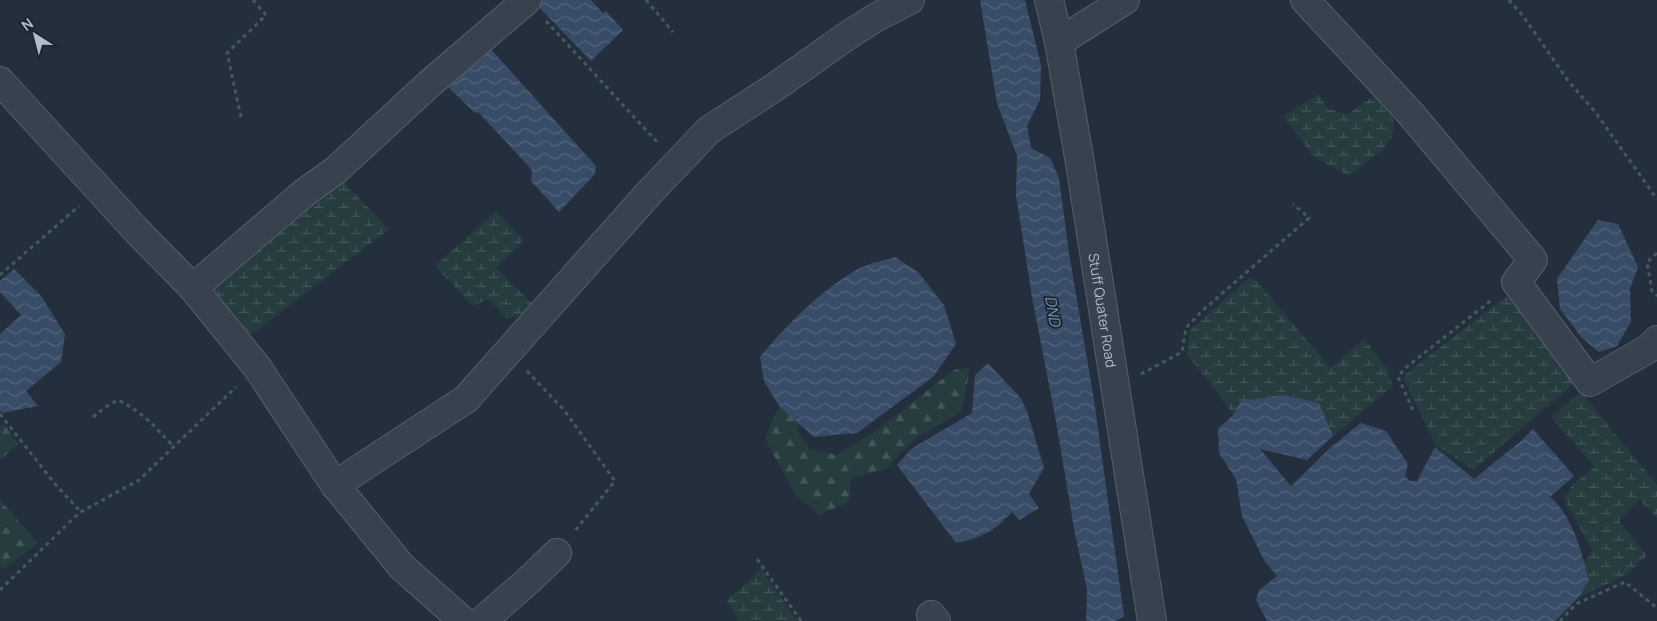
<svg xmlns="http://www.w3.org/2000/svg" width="1657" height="621" font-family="Manrope,sans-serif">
  <defs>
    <pattern id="forest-firs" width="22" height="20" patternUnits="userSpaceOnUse" patternTransform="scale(1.25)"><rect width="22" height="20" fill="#263c3f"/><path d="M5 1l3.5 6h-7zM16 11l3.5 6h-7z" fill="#435659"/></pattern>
    <pattern id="wetland-marsh" width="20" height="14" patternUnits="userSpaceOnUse" patternTransform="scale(1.25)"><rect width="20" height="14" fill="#263c3f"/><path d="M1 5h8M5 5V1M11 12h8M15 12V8" fill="none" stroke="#435659"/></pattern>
    <pattern id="water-waves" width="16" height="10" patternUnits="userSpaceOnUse" patternTransform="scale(1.25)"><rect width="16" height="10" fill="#394c67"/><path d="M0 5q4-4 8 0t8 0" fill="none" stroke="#53647b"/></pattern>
  </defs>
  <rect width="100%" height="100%" fill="#242f3e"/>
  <g fill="url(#forest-firs)">
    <polygon points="970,367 962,411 913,440 886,469 851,478 849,502 819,515 795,494 765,439 773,418 784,403 802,418 797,431 810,449 837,455 873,433 954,370"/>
    <polygon points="4,424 18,444 0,460 0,426"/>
    <polygon points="0,500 38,543 3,570 0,566"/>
  </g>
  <g fill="url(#wetland-marsh)">
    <path d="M1379,92C1413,139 1383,148 1349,176L1314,157L1283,116L1319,94L1327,108L1347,115Z"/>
    <polygon points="338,177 389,229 248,337 207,286"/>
    <polygon points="496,211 524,240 496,268 539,310 507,319 489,299 473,306 435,266"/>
    <polygon points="1250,277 1256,281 1331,368 1364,339 1387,369 1393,386 1333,436 1319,403 1241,401 1233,415 1219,394 1187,355 1190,330"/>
    <polygon points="1512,292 1578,380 1473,470 1436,445 1404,380 1406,374"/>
    <polygon points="1581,392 1657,485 1657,518 1639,499 1619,521 1647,555 1625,576 1579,597 1589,580 1584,562 1592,550 1564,499 1573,484 1595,467 1551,417"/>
    <polygon points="761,569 797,621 738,621 727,601"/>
  </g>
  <g fill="url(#water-waves)">
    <polygon points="537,0 591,0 603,13 606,11 623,30 591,61 534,2"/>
    <polygon points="980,0 1025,0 1041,65 1040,100 1027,126 1031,148 1050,158 1059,178 1069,253 1094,400 1124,616 1115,621 1086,621 1087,589 1075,534 1055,416 1032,297 1016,195 1017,156 997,103"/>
    <polygon points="488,46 596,166 595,174 559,212 531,181 532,170 478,112 475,113 446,85"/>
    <polygon points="1598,220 1618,224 1638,267 1630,289 1631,322 1617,346 1599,352 1582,338 1560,309 1557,279"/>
    <path d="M895,257L918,272L944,305L956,344L933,377L857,433L814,437L779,406L764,381L760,357C788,323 820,291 858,269C869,263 883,261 895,257Z"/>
    <polygon points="14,269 41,296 65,334 61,362 26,391 38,406 2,413 0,410 0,334 21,315 0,292 0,281"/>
    <path d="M988,363L1020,397L1027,411L1044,468L1029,494L1039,508L1019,520L1012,512C993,532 983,537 956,543L897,465L911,449L972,413L975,375Z"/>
    <path d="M1283,395L1319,403L1333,436L1307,460L1260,449L1291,486L1332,446L1361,423L1386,431L1408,464L1405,476L1409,481H1417L1435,447L1474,479L1521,441L1533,429L1574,476L1550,497C1573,516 1581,551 1589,580L1579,597L1555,621H1267L1256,600L1259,590L1277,576L1264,560L1242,516L1236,479L1219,453L1218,429L1233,415L1241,401Z"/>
  </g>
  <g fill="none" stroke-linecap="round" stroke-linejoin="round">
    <g stroke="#565f6c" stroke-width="30">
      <g id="minor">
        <path id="s1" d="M1049,0L1059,42L1080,163L1152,621"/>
        <polyline points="1305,0 1410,113 1533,260 1516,282 1590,382 1648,349 1657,340"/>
        <polyline points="1059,42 1125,0"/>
        <polyline points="0,81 137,231 193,288 257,367 335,485 402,567 463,621"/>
        <polyline points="193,288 304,193 336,170 428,85 527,0"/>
        <polyline points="335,485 466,399 649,193 709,130 775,87 847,36 875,18 910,0"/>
        <polyline points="931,615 936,621"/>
        <polyline points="482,621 528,581 557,553"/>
      </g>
    </g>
    <g stroke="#44595c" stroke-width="3" stroke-dasharray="4 4" stroke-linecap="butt">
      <polyline points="646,0 673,32"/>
      <polyline points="1509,0 1523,16 1569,82 1596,113 1657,199"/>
      <polyline points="546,21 658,143"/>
      <polyline points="241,117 227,53 266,15 253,0"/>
      <polyline points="1657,253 1647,262 1652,291 1657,296"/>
      <polyline points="0,275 79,206"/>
      <polyline points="527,371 564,410 615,481 574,532"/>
      <polyline points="1141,374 1182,352 1186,328 1202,311 1309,218 1293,204"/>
      <polyline points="1413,410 1398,377 1404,369 1493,299"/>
      <polyline points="0,414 55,484 81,512"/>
      <path d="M93,417L107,406L118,400C143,412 155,427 174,447"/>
      <polyline points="757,559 801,621"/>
      <polyline points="0,590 79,513 139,480 236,387"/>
      <polyline points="1560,621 1576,604 1625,582 1657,608"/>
    </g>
    <use href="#minor" stroke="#38414e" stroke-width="28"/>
  </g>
  <g text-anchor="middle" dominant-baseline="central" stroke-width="4" stroke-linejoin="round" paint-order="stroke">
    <g font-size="14" fill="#b4bcc9" stroke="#1d2633">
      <text stroke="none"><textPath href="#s1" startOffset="315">Stuff Quater Road</textPath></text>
    </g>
    <g font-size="15" font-style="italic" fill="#7c92b1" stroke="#1d2633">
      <text transform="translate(1053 311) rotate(80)">DND</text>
    </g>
  </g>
  <g transform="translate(35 35) rotate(324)" stroke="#1d2633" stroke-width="4" paint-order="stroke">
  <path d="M0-4L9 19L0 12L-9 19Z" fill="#b4bcc9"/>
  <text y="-8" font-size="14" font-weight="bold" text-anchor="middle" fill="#b4bcc9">N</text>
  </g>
</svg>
